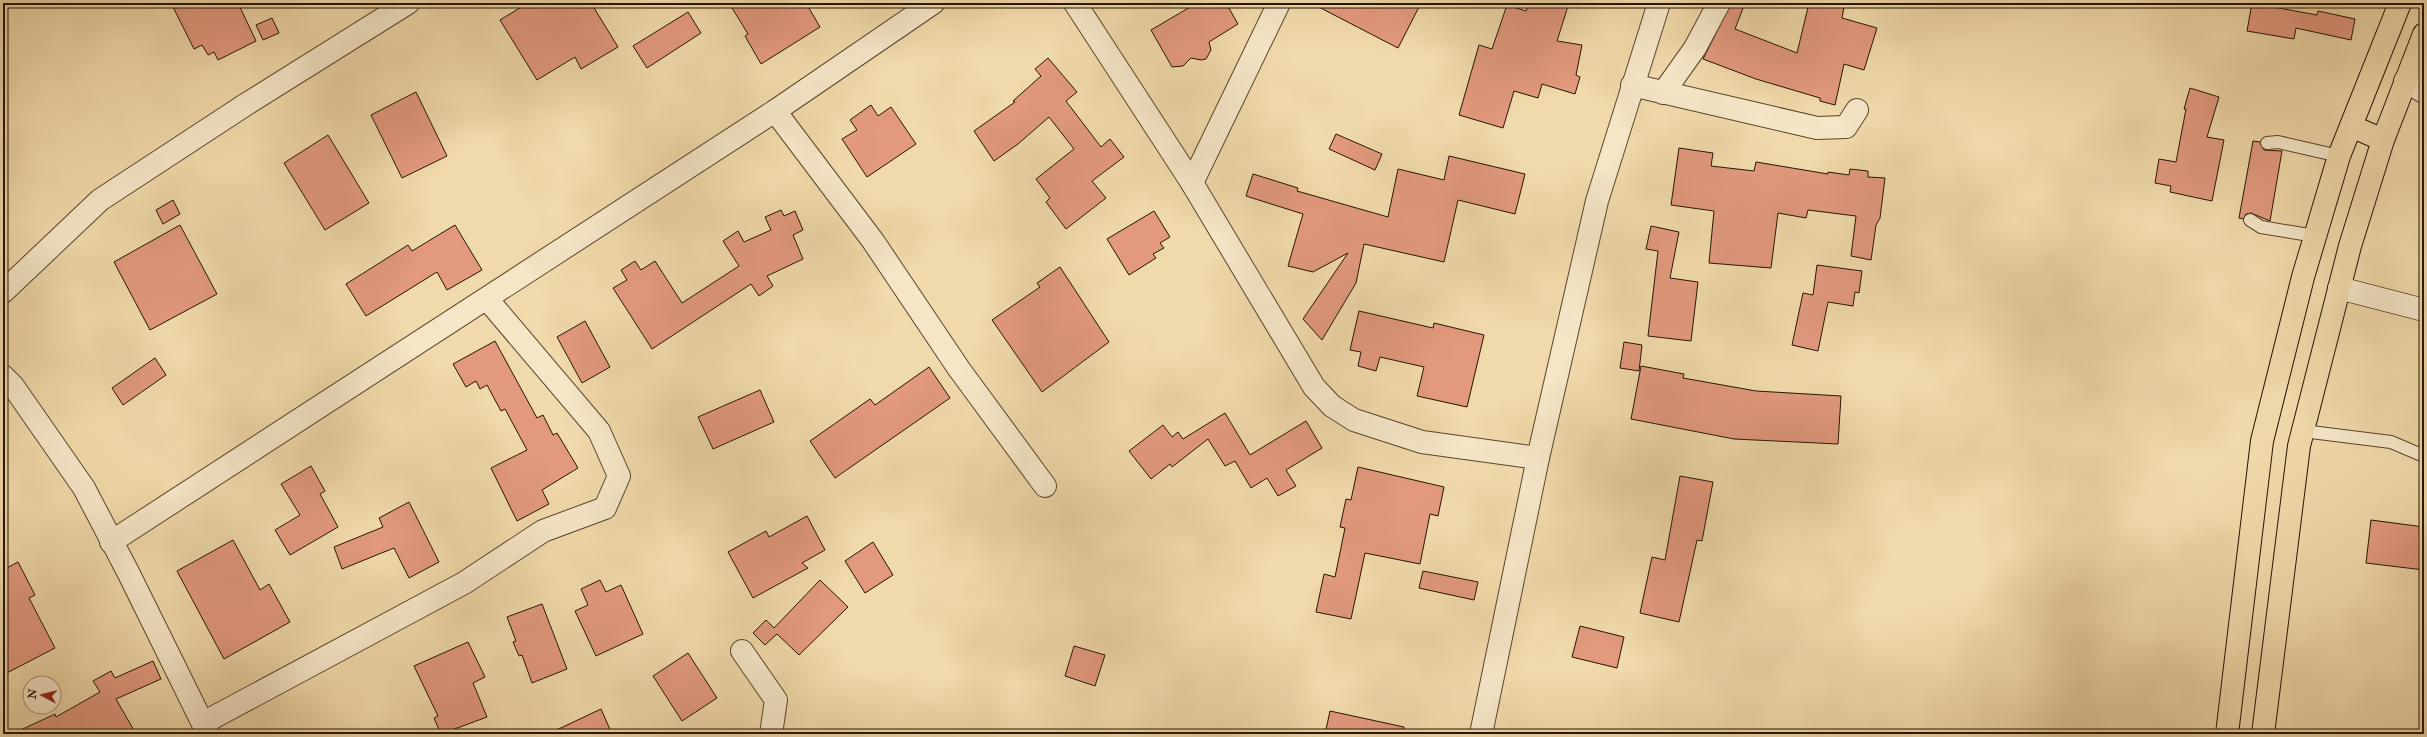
<svg xmlns="http://www.w3.org/2000/svg" width="2427" height="737" font-family="'IM FELL Double Pica',serif">
  <rect width="100%" height="100%" fill="#f0d9aa"/>
  <filter id="stains"><feTurbulence type="fractalNoise" baseFrequency=".005" numOctaves="4"/><feColorMatrix values="0 0 0 0 .2 0 0 0 0 .09 0 0 0 0 .02 0 0 0 .5 -.17"/></filter>
  <radialGradient id="worn" r=".72"><stop offset=".6" stop-color="#630" stop-opacity="0"/><stop offset="1" stop-color="#630" stop-opacity=".3"/></radialGradient>
  <g fill="#e2997e" stroke="#251401">
    <polygon points="171,3 238,3 256,41 218,60 214,52 208,55 202,45 194,49"/>
    <polygon points="528,3 591,3 618,47 581,69 575,57 537,80 500,20"/>
    <polygon points="729,3 806,3 820,27 761,64 745,36 748,34"/>
    <polygon points="1197,3 1226,3 1238,24 1209,42 1211,50 1206,59 1201,60 1191,58 1183,66 1172,67 1151,30"/>
    <polygon points="1311,3 1421,3 1398,48"/>
    <polygon points="1529,3 1569,3 1557,41 1582,45 1576,75 1580,77 1575,94 1542,84 1538,98 1514,91 1503,128 1459,115 1479,45 1492,49 1507,5 1526,11"/>
    <polygon points="1731,3 1745,3 1735,29 1797,53 1809,3 1828,3 1844,7 1842,18 1877,28 1864,70 1844,64 1835,105 1820,101 1820,98 1756,79 1703,59"/>
    <polygon points="2252,3 2317,15 2318,11 2355,19 2351,40 2296,28 2294,39 2247,31"/>
    <polygon points="688,12 701,33 647,68 633,46"/>
    <polygon points="272,18 279,33 263,40 256,25"/>
    <polygon points="1048,58 1077,92 1066,101 1101,147 1110,139 1124,157 1092,181 1106,198 1066,229 1046,202 1050,198 1036,179 1074,149 1049,117 1018,144 994,161 974,131 1015,102 1013,101 1041,76 1035,69"/>
    <polygon points="2190,88 2219,97 2207,137 2224,140 2212,201 2170,192 2171,186 2155,183 2159,159 2176,162 2186,109 2184,109"/>
    <polygon points="416,92 447,156 402,178 371,115"/>
    <polygon points="871,105 878,116 891,107 916,144 867,177 842,139 857,130 850,120"/>
    <polygon points="1336,134 1382,154 1375,170 1329,149"/>
    <polygon points="328,135 369,203 325,230 284,163"/>
    <polygon points="2253,141 2260,142 2264,150 2282,151 2270,221 2251,213 2246,214 2243,219 2239,218"/>
    <polygon points="1679,148 1713,153 1711,166 1754,171 1756,162 1828,174 1828,172 1849,175 1850,169 1868,171 1868,177 1885,178 1880,218 1876,225 1871,260 1851,256 1856,216 1808,210 1806,218 1778,213 1771,268 1709,263 1714,211 1671,205"/>
    <polygon points="1449,156 1525,174 1515,214 1458,200 1444,262 1364,244 1356,283 1322,340 1303,319 1348,253 1313,272 1288,266 1303,214 1246,196 1253,174 1298,188 1297,191 1388,217 1398,169 1444,180"/>
    <polygon points="173,200 180,214 163,224 156,210"/>
    <polygon points="781,210 784,216 795,211 803,230 793,235 803,259 767,276 773,286 759,296 751,284 652,349 613,288 627,280 621,270 635,261 641,270 655,261 682,303 739,266 723,241 738,231 744,242 771,230 765,217"/>
    <polygon points="1154,211 1170,237 1160,243 1164,248 1153,254 1156,258 1129,275 1107,239"/>
    <polygon points="180,225 217,294 150,330 114,262"/>
    <polygon points="455,225 482,270 447,290 437,272 366,316 346,284 408,245 412,251"/>
    <polygon points="1651,226 1679,232 1670,278 1698,282 1691,341 1648,336 1658,251 1646,249"/>
    <polygon points="1817,265 1862,271 1859,293 1855,292 1853,306 1828,302 1818,351 1792,345 1803,293 1813,295"/>
    <polygon points="1060,267 1109,342 1042,392 992,320 1040,287 1037,283"/>
    <polygon points="1359,311 1433,328 1434,323 1484,335 1467,407 1417,396 1424,367 1380,357 1376,371 1358,366 1361,352 1350,350"/>
    <polygon points="585,321 610,367 582,383 557,337"/>
    <polygon points="495,341 537,418 543,415 553,435 557,433 578,468 542,490 549,504 517,521 491,468 527,450 505,409 501,411 487,385 480,389 476,381 466,387 453,364"/>
    <polygon points="1624,342 1642,345 1639,371 1620,368"/>
    <polygon points="155,358 166,375 123,405 112,388"/>
    <polygon points="1641,366 1684,374 1683,378 1756,391 1841,396 1838,444 1734,439 1631,419"/>
    <polygon points="929,367 950,398 835,478 810,441 870,399 875,405"/>
    <polygon points="760,390 774,422 713,449 698,417"/>
    <polygon points="1225,413 1250,455 1306,421 1322,448 1286,470 1296,486 1278,496 1267,478 1251,488 1235,461 1225,466 1208,439 1172,467 1170,464 1151,479 1129,451 1163,425 1172,437 1178,432 1183,439"/>
    <polygon points="311,466 325,491 320,494 338,527 290,555 275,530 300,515 281,484"/>
    <polygon points="1358,467 1444,487 1438,516 1430,514 1420,564 1365,553 1351,619 1316,612 1324,574 1335,577 1345,528 1340,527 1346,499 1351,500"/>
    <polygon points="1680,476 1713,482 1702,541 1697,540 1679,622 1640,613 1652,557 1665,560"/>
    <polygon points="409,502 439,562 409,578 394,548 342,569 334,547 383,527 379,518"/>
    <polygon points="807,516 825,550 802,563 808,568 753,598 728,552 766,531 769,537"/>
    <polygon points="2371,520 2424,527 2424,570 2366,563"/>
    <polygon points="233,540 260,590 269,584 290,622 224,659 177,571"/>
    <polygon points="873,542 893,575 865,593 845,561"/>
    <polygon points="18,562 35,595 29,598 55,648 3,675 3,570"/>
    <polygon points="1423,571 1478,582 1474,600 1419,588"/>
    <polygon points="600,580 606,592 621,585 643,634 596,656 575,611 588,605 581,589"/>
    <polygon points="820,580 848,607 799,655 777,634 765,645 753,633 766,620 774,628"/>
    <polygon points="542,604 567,669 532,683 522,655 519,656 513,642 516,641 507,617"/>
    <polygon points="1580,626 1624,637 1617,668 1572,657"/>
    <polygon points="468,642 485,677 473,683 487,717 441,734 434,718 438,716 414,666"/>
    <polygon points="1074,646 1105,655 1095,686 1065,676"/>
    <polygon points="688,653 717,698 682,721 653,676"/>
    <polygon points="153,661 161,679 116,699 136,734 12,734 55,714 56,717 100,692 93,681 111,671 115,678"/>
    <polygon points="601,709 612,734 548,734"/>
    <polygon points="1330,711 1404,727 1404,734 1325,734"/>
  </g>
  <g fill="none" stroke-linecap="round" stroke-linejoin="round">
    <g stroke="#58452b" stroke-width="14">
      <g id="lane">
        <polyline points="2267,143 2278,142 2339,156"/>
        <polyline points="2250,220 2261,227 2315,236"/>
        <polyline points="2303,431 2391,442 2424,456"/>
      </g>
    </g>
    <g stroke="#58452b" stroke-width="24">
      <g id="street">
        <polyline points="1075,3 1192,183 1314,387 1332,406 1354,420 1422,442 1538,458"/>
        <polyline points="2405,81 2424,92"/>
        <polyline points="1632,85 1817,128 1846,127 1857,110"/>
        <polyline points="1663,93 1695,48 1719,3"/>
        <polyline points="775,111 873,241 959,369 1045,486"/>
        <polyline points="1192,183 1279,3"/>
        <polyline points="2339,288 2424,310"/>
        <polyline points="3,292 100,200 245,105 408,3"/>
        <polyline points="3,376 13,386 84,488 128,572 208,734"/>
        <polyline points="111,542 775,111 933,3"/>
        <polyline points="742,651 776,700 771,734"/>
        <polyline points="203,723 464,583 543,531 605,508 619,476 599,431 487,299"/>
        <polyline points="1481,734 1538,458 1597,201 1659,3"/>
      </g>
    </g>
    <g stroke="#251401" stroke-width="24">
      <g id="primary">
        <polyline points="2351,126 2383,140"/>
        <polyline points="2227,734 2262,441 2303,277 2339,156 2400,3"/>
        <polyline points="2263,734 2299,446 2350,246 2383,140 2424,34"/>
      </g>
    </g>
    <use href="#lane" stroke="#f5e6c8" stroke-width="12"/>
    <use href="#street" stroke="#f5e6c8" stroke-width="22"/>
    <use href="#primary" stroke="#f0d9aa" stroke-width="22"/>
  </g>
  <rect width="2427" height="737" fill="none" stroke="#f0d9aa" stroke-width="16"/>
  <rect x="4" y="4" width="2419" height="729" fill="none" stroke="#251401" stroke-width="2"/>
  <rect x="8" y="8" width="2411" height="721" fill="none" stroke="#251401"/>
  <g transform="translate(42 695) rotate(277)"><circle r="19" fill="#f5e6c8" stroke="#a29278"/>
  <path d="M0-3L7 15L0 10L-7 15Z" fill="#8f2418"/>
  <text y="-6" font-size="11" font-weight="bold" text-anchor="middle" fill="#251401">N</text>
  </g>
  <rect width="100%" height="100%" filter="url(#stains)"/>
  <rect width="100%" height="100%" fill="url(#worn)"/>
</svg>
